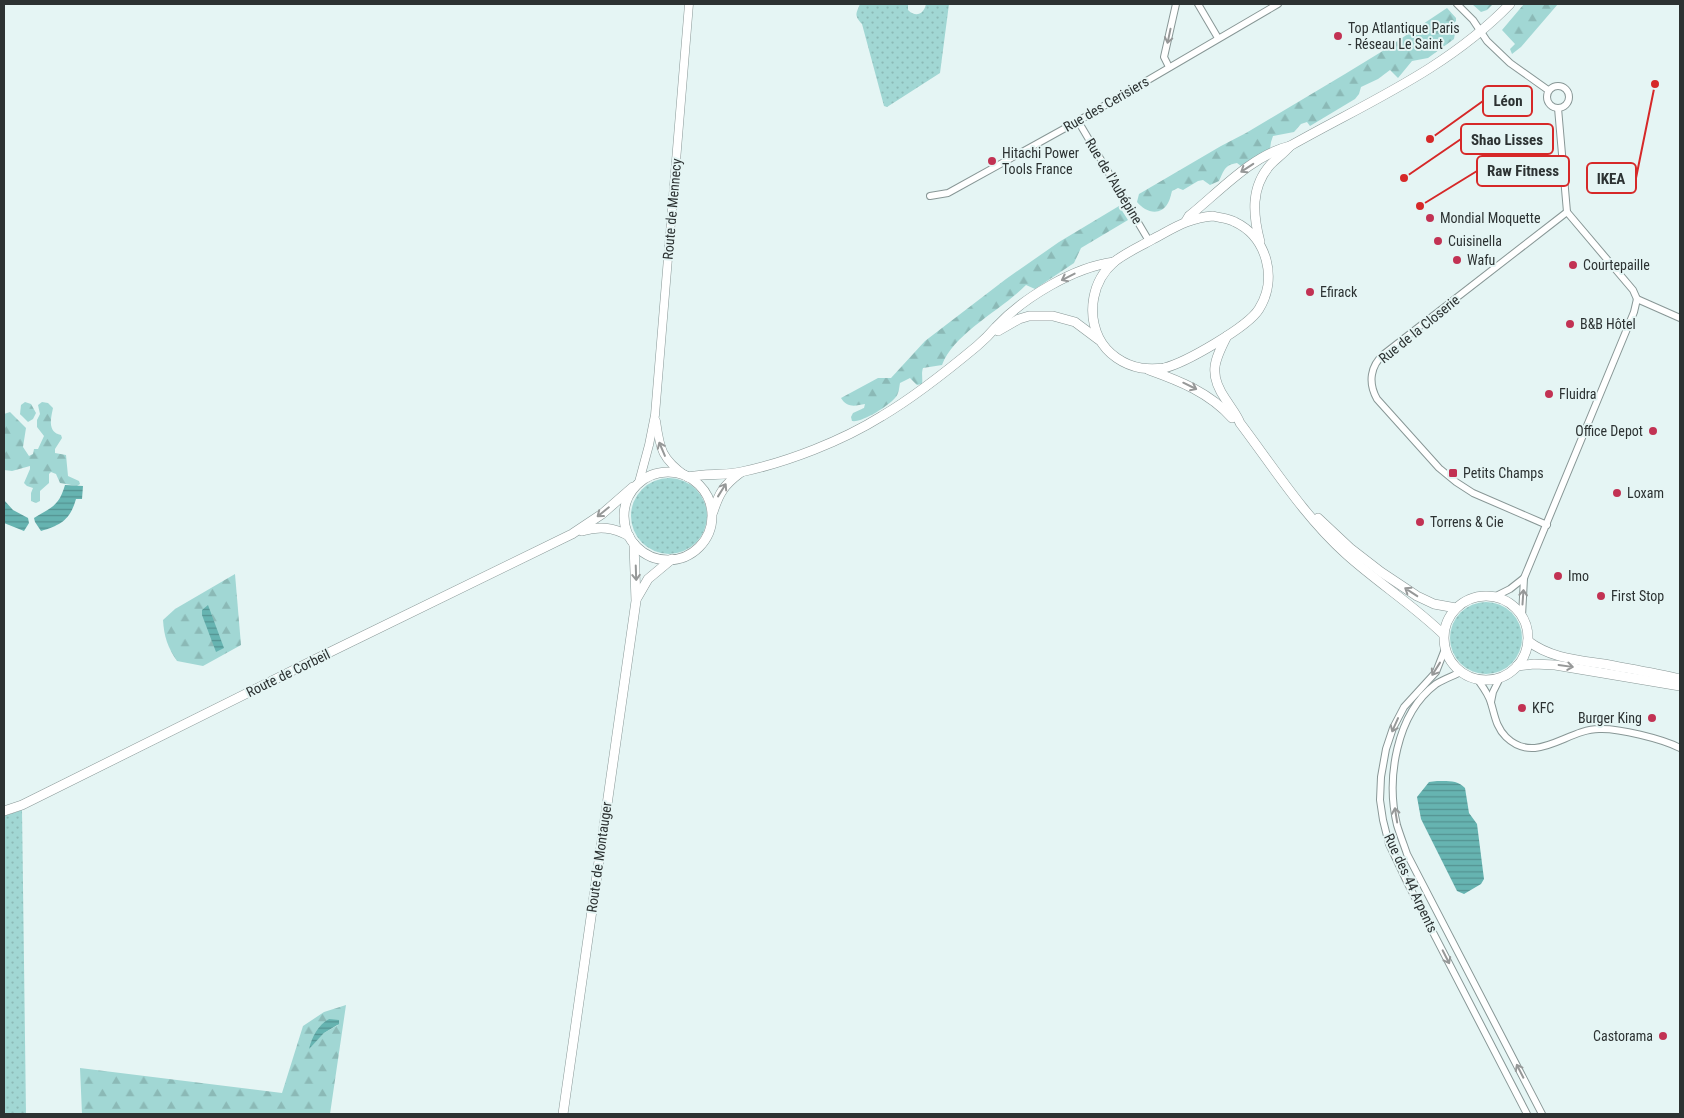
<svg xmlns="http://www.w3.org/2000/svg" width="1684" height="1118" font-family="'Roboto Condensed',sans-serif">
  <defs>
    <pattern id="grass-dots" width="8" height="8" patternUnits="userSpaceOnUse" patternTransform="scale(1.25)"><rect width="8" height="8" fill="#a1d7d4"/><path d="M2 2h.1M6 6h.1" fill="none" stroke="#8bb9b6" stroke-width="1.8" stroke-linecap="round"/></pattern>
    <pattern id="forest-firs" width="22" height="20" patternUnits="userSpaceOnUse" patternTransform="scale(1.25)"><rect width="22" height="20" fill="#a1d7d4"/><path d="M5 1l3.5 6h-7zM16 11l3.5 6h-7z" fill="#8bb9b6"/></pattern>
    <pattern id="water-rules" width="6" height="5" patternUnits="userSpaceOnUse" patternTransform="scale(1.25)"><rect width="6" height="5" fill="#66b4b1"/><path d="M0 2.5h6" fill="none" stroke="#549391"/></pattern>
  </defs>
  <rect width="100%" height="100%" fill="#e5f5f4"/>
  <g fill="url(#grass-dots)">
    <path d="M860,4H908V10C916,18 924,14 926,4H949L940,73L887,107L884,106L862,24C854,15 856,14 860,4Z"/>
    <circle cx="669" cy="516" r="38"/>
    <circle cx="1486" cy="638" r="36"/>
    <polygon points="22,810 26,1114 4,1114 4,816"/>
  </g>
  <g fill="url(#forest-firs)" fill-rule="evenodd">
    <polygon points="1472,4 1493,4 1487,10 1481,12"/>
    <polygon points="1524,4 1558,4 1521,47 1512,54 1510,49 1515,44 1502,30"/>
    <path d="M1447,8L1456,18V21L1447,30L1455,33L1454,39L1428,58L1412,61L1398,78L1390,70L1378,79L1361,87L1359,94L1355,99L1310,126L1307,122L1301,124L1294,132L1273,136L1271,142L1270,149L1241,166L1237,163C1224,165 1224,171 1219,181L1210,185L1203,180L1198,181L1183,190L1178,188L1172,191C1171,194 1170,200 1168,203C1160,217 1145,212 1137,202L1139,194L1221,146L1246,133L1345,74L1381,52Z"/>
    <path d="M1119,206L1128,220L1081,248L1074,263L1035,289L1026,285C1003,309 954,333 942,365L923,368C921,374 923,378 922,384L917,385L910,378L900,383C899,388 899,394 895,398C888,406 862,423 852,421L851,417L853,413L864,408L865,404C855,406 847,408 841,398L878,378H891L925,341L1006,279L1059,242Z"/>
    <polygon points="25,402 31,404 36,413 33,419 28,422 20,414 21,405"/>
    <path d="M42,402L48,403L53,408C51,418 47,432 61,435L62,438L55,449V453L66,455L68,476L79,481L80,484L77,486L60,483L56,474L51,472L49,474V483L40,491V501L36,503L31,501V493L33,488L27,486L24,483L30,469V466L12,471L4,470V414L10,412L26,428L23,447L29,456L33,454L34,449H38L44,436L37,427V420L40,414L38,405Z"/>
    <path d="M235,574L241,645L203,666L177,661C168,648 164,637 163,620L175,609Z"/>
    <path d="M346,1005L330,1114H82L80,1068L282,1093L303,1026L324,1012ZM329,1019L338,1025L324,1033L309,1048Z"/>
  </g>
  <g fill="url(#water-rules)">
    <path d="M65,485L83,486L82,499H76C70,520 61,525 41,531L35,522L34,518C52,507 59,506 65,485Z"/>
    <polygon points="4,500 13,510 28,518 29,523 24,531 4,523"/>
    <polygon points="208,605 224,648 216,652 202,615 202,610"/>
    <path d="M1437,781C1447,781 1458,780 1465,788L1469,813L1477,824L1484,879L1481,884L1464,894L1457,891L1421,819L1417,797L1429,782Z"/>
    <path d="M329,1019L339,1020V1024L324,1033L309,1049C312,1037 318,1025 329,1019Z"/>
  </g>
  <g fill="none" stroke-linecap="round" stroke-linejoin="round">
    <g stroke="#889796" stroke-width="8">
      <g id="minor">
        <polyline points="1198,4 1218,38"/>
        <polyline points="1457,4 1473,20 1487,41 1510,63 1548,90"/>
        <polyline points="1169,67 1164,57 1176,4"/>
        <circle cx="1558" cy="97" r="11"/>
        <polyline points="1558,108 1567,212 1633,290 1637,299"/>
        <polyline points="1078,121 1149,241"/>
        <polyline points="930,196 948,193 1078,121 1278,4"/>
        <polyline points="1637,299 1680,318"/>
        <path d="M1547,525L1473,493L1456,482L1439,468L1377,399C1368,383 1370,366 1384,354L1567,212"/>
        <polyline points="1494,597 1510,589 1524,578"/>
        <polyline points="1522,616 1524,578 1634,312 1637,299"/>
        <polyline points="1445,649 1436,672 1404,707 1393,728 1386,749 1381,777 1380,800 1383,820 1389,844 1408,884 1527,1114"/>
        <path d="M1461,672C1453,676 1444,679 1436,684C1396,714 1386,779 1397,825C1400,835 1404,845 1407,854L1542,1114"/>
        <path d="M1478,680C1483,687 1489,695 1491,703C1495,716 1496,727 1506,737C1536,766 1567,729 1599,729C1618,728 1663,739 1680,748"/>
        <polyline points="1491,702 1493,692 1500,678"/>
      </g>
    </g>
    <g stroke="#889796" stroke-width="9">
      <g id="tertiary">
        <path d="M656,421C660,450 662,459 686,476"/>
        <polyline points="639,482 649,445 655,415 689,4"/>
      </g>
    </g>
    <g stroke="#889796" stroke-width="10">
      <g id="secondary">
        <path d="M1213,216C1220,218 1228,218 1235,222C1267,237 1278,279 1259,309C1248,327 1185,363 1164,368C1156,369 1148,369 1141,368C1124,365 1107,354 1099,338C1087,313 1092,281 1114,262C1125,253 1141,246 1153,239C1174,228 1188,218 1213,216Z"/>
        <path d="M1186,221L1189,216C1219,192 1252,155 1290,146C1368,102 1447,69 1510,4"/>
        <path d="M1260,242C1253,215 1250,187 1271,164C1277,158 1284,153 1290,146"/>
        <polyline points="998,331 1019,319 1029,316 1053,316 1075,322 1099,340"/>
        <path d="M1227,336C1214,361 1208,374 1226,400C1231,408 1237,415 1240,423C1274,468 1304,516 1346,554C1377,582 1413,605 1443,634"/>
        <path d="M1149,370C1180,381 1210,393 1232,418"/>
        <circle cx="668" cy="516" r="44"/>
        <path d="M688,477C706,473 724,476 741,472C788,462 842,441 882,416C916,396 947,371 977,346C984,340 990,334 996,327C1023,298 1074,267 1114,262"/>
        <path d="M713,512C719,493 724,485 740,473"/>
        <polyline points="1318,518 1350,548 1381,572 1417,596 1434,604 1456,608"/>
        <path d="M582,531C599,526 613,527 629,536"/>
        <circle cx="1486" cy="638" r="42"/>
        <polyline points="637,598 648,579 672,559"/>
        <path d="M1528,641C1550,658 1577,660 1604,664C1630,669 1655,673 1680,679"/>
        <polyline points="1517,666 1534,664 1555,665 1680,686"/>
        <polyline points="4,811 22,805 322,656 572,534 602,514 633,487"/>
        <polyline points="563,1114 636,601 634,544"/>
      </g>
    </g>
    <use href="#minor" stroke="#fff" stroke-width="6"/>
    <use href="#tertiary" stroke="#fff" stroke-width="8"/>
    <use href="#secondary" stroke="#fff" stroke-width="9"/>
  </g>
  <defs><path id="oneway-shaft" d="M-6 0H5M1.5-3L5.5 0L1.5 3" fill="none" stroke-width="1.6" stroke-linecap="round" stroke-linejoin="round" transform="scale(1.25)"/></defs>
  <g stroke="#969898">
    <use href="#oneway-shaft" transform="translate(1169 36) rotate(102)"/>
    <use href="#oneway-shaft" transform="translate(1247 168) rotate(147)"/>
    <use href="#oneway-shaft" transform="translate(1068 277) rotate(153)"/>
    <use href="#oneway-shaft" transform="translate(1190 386) rotate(26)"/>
    <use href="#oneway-shaft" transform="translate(662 449) rotate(-113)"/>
    <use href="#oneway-shaft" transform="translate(722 490) rotate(-58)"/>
    <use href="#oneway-shaft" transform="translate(603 512) rotate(141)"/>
    <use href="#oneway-shaft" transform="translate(636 573) rotate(88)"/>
    <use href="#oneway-shaft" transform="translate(1411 592) rotate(-147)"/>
    <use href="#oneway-shaft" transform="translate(1523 597) rotate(-86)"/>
    <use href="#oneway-shaft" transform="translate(1566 666) rotate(8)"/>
    <use href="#oneway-shaft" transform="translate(1436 669) rotate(122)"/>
    <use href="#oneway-shaft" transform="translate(1395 725) rotate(114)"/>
    <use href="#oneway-shaft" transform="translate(1396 815) rotate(-99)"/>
    <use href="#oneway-shaft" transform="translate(1446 957) rotate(63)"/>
    <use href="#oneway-shaft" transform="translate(1520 1071) rotate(-117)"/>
  </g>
  <g fill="#c23253" stroke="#e5f5f4" stroke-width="2">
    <circle cx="1338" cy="36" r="5"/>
    <circle cx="992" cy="161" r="5"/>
    <circle cx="1430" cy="218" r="5"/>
    <circle cx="1438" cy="241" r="5"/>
    <circle cx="1457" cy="260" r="5"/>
    <circle cx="1573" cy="265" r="5"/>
    <circle cx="1310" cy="292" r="5"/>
    <circle cx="1570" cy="324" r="5"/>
    <circle cx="1549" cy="394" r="5"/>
    <circle cx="1653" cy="431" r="5"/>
    <rect x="1448" y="468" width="10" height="10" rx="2.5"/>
    <circle cx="1617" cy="493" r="5"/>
    <circle cx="1420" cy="522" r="5"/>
    <circle cx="1558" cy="576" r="5"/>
    <circle cx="1601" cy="596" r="5"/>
    <circle cx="1522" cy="708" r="5"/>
    <circle cx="1652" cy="718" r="5"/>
    <circle cx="1663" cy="1036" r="5"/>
  </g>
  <g text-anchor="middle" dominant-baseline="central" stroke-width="4" stroke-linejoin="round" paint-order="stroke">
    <g font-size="14" fill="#2c3232" stroke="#e5f5f4" text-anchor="start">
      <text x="1348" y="28">Top Atlantique Paris<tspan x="1348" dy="16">- Réseau Le Saint</tspan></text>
      <text x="1002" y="153">Hitachi Power<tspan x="1002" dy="16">Tools France</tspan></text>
      <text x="1440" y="218">Mondial Moquette</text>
      <text x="1448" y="241">Cuisinella</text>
      <text x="1467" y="260">Wafu</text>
      <text x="1583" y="265">Courtepaille</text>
      <text x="1320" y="292">Efirack</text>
      <text x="1580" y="324">B&amp;B Hôtel</text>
      <text x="1559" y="394">Fluidra</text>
      <text x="1643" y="431" text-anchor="end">Office Depot</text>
      <text x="1463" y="473">Petits Champs</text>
      <text x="1627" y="493">Loxam</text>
      <text x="1430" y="522">Torrens &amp; Cie</text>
      <text x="1568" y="576">Imo</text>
      <text x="1611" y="596">First Stop</text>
      <text x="1532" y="708">KFC</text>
      <text x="1642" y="718" text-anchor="end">Burger King</text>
      <text x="1653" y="1036" text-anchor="end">Castorama</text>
    </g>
    <g font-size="14" fill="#2c3232" stroke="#e5f5f4">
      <text transform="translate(1106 104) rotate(-30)">Rue des Cerisiers</text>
      <text transform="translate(1114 181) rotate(59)">Rue de l'Aubépine</text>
      <text transform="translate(672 209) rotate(-85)">Route de Mennecy</text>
      <text transform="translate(1419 329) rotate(-39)">Rue de la Closerie</text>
      <text transform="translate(288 673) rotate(-26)">Route de Corbeil</text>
      <text transform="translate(599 857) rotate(-82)">Route de Montauger</text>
      <text transform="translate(1411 883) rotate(65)">Rue des 44 Arpents</text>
    </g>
  </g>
  <path fill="none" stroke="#d62828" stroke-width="2" d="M1430 139L1483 101M1404 178L1461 139M1420 206L1477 171M1655 84L1636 178"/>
  <g fill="#d62828" stroke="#e5f5f4" stroke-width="2">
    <circle cx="1430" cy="139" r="5"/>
    <circle cx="1404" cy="178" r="5"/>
    <circle cx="1420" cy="206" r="5"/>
    <circle cx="1655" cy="84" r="5"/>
  </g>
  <g fill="#e5f5f4" stroke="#d62828" stroke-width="2">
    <rect x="1483" y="86" width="49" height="30" rx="5"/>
    <rect x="1461" y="124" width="92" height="30" rx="5"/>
    <rect x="1477" y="156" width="92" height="30" rx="5"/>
    <rect x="1587" y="163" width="49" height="30" rx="5"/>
  </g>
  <g font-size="15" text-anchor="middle" font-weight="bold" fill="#2c3232">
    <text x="1508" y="106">Léon</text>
    <text x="1507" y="145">Shao Lisses</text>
    <text x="1523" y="176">Raw Fitness</text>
    <text x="1611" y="184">IKEA</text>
  </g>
  <rect width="1684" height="1118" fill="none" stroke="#2c3232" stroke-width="10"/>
</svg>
